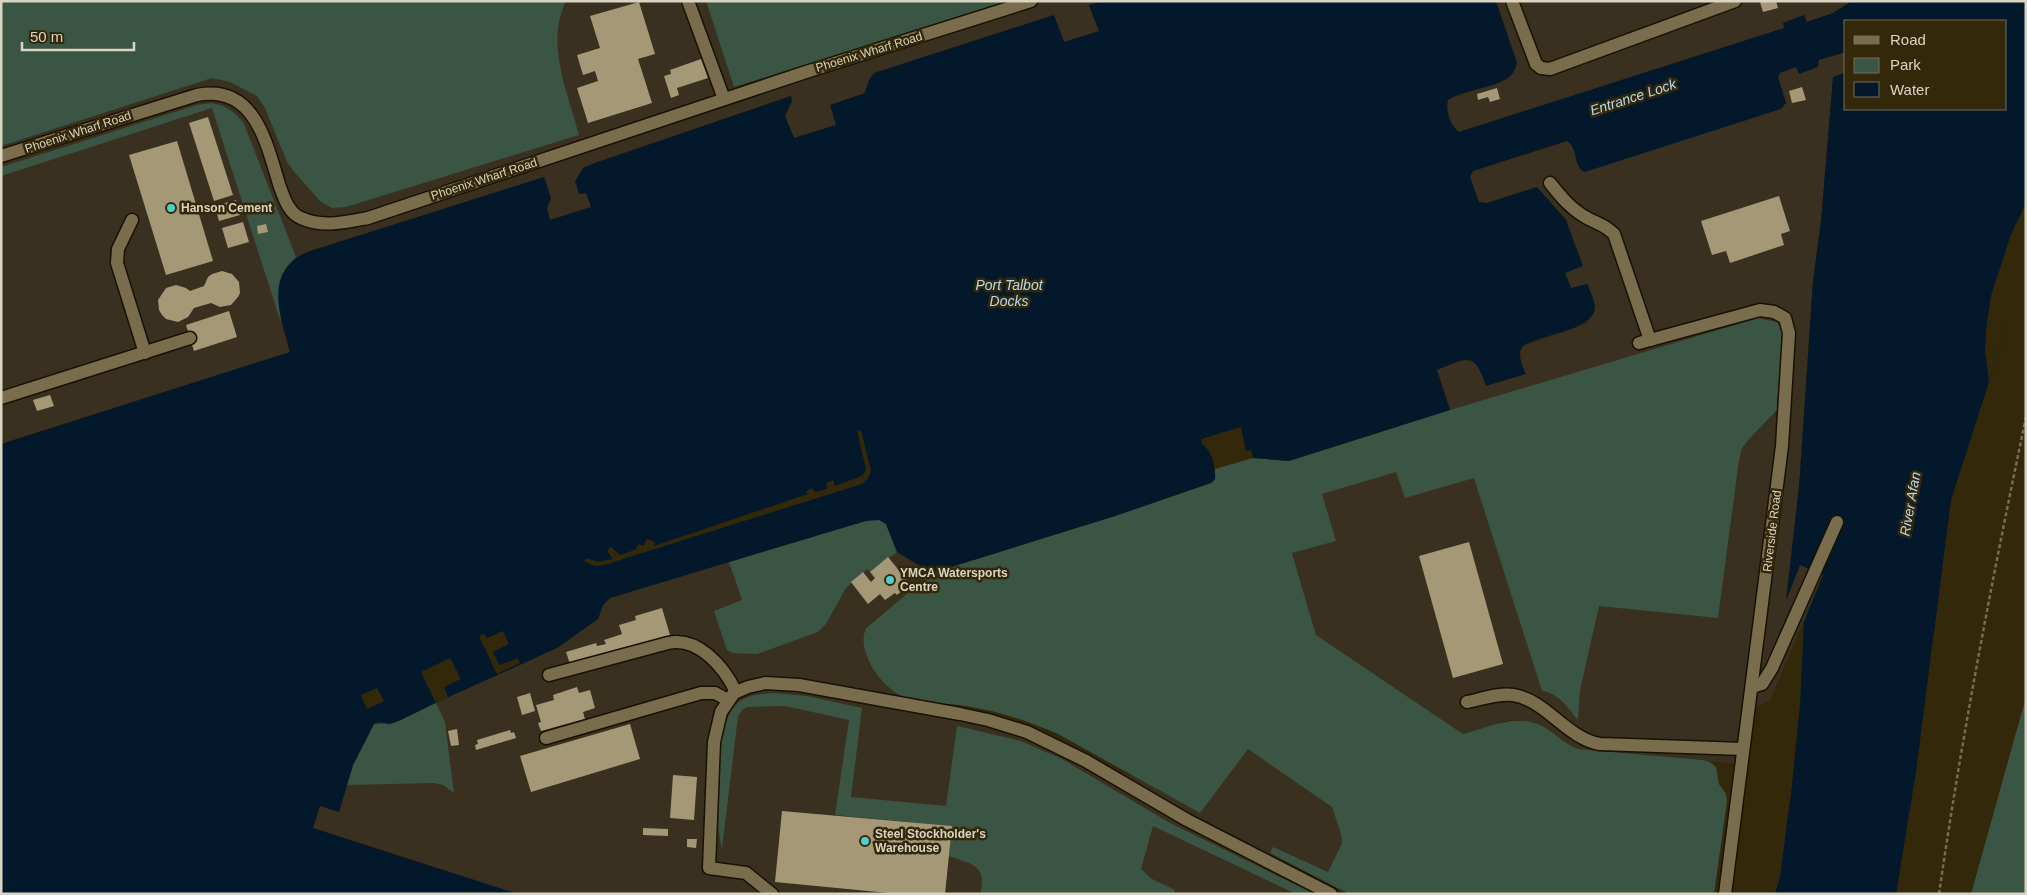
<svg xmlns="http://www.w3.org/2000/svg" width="2027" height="895" font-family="Arial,sans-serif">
  <rect width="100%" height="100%" fill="#33290a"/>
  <g fill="#3a3020">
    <polygon points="1,1 1103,1 1089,6 1099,31 1064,42 1054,16 869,80 865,93 836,125 794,138 785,116 792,101 790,96 592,164 586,192 592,207 550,220 546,208 550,198 544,177 307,252 281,323 290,352 1,444"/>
    <polygon points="1496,1 1852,1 1833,13 1807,22 1804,15 1783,23 1785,28 1458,132 1452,126 1447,108 1448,100 1509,78 1512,75 1517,63"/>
    <polygon points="1846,52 1846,72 1833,78 1821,221 1813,281 1799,487 1786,598 1800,565 1823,575 1770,700 1755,708 1748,765 1578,749 1569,746 1541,726 1520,720 1511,720 1463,734 1316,635 1292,552 1272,460 1450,410 1437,370 1461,361 1472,361 1480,368 1486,385 1522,364 1520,349 1523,346 1586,324 1595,308 1588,284 1571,288 1565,273 1583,266 1564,217 1536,187 1487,203 1479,202 1470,177 1473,171 1567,141 1572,145 1580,168 1786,103 1778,77 1780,72 1797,67 1799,73 1818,60"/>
    <polygon points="865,521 897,552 932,573 915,589 870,623 864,631 864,648 867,658 875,672 891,689 913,700 988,720 1086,761 1135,777 1200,813 1293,684 1341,834 1342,843 1328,872 1270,853 1263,868 1300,894 518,894 313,828 320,805 339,812 353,765 401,720 431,705 557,648 598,619 603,605 610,598"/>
  </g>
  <g fill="#3a5544">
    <path d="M1,1H566C545,45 568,92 579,135L346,207L332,208L321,202L296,174L287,162L265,108L257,96L230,82L212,78L1,146Z"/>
    <polygon points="706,1 1007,1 734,87"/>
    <path d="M212,103C227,106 235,112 244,124L296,257C276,274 278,300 281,323L212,108L1,176V167L197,105Z"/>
    <path d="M1758,318L1777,322L1783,331L1777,410L1749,439L1742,448L1739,460L1718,618L1599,606L1580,690L1578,720C1568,708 1559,693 1542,691L1474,478L1405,498L1396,472L1322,494L1336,541L1292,553L1316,635L1463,734C1489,727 1516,713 1542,726C1555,733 1564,744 1578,749L1703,760L1710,762L1716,767L1719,784L1726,794L1727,801L1714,894H1349L1270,853L1273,847L1328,872L1342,843L1341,834L1332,807L1248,749L1200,813L1058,734C1028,721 998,711 966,706C947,703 924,704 906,698C883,690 855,652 866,628L932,573L1115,516L1211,483L1215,479V469L1253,458L1289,461L1450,410Z"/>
    <polygon points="870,520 879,520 886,524 897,552 870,572 867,569 846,588 826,624 818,632 757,654 733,653 727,650 714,611 742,600 729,562"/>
    <path d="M775,693L807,696L862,708L851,797L946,806L957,726L1021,741L1062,759L1170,823L1315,894H1296L1153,826L1141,869L1152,879L1175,890L1174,894H980C988,865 971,864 949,856L951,826L835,815L849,720L785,706L748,707L743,709L738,716L722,849C714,818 712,725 738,703C748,694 763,694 775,693Z"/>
    <polygon points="2026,697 2026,894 1971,894"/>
    <polygon points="436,703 445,722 454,793 443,785 434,783 347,785 353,765 374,724 394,723"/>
  </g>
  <path fill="#03192b" d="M1103,1H1496L1517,63C1513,90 1467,86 1448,100C1445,109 1450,126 1459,132L1784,28L1783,23L1804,15L1807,22L1833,13L1852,1H2026V275L2020,286L1951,500L1916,772L1896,894H1775L1780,877L1792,785L1800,704L1804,622L1823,575L1800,565L1786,601L1799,487L1813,281L1821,221L1833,77L1846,72V109H2006V21H1846V52L1819,60L1818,67L1799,74L1796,67L1780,73L1778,77L1786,103L1781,109L1585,172C1573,168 1578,147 1567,141L1473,171L1470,177L1479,202L1487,203L1537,187L1566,220L1583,266L1565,273L1571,288L1587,284C1590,291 1594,299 1595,306C1596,331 1539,334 1523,346C1516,354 1522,365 1526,374L1486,386C1474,350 1467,358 1437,370L1450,410L1289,461L1253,458L1251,450L1246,451L1241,427L1201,439L1202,444C1212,450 1216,468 1215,479L1211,483L1115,516L932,573L897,552L886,524L879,520L865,521L610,598L603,605L598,619L557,648L431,705L401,720L390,724L379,722L374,724L353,765L339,812L320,806L313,828L518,894H1V444L290,352C281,316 262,273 307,252L544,177L551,198L547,208L550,220L591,207L586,193L579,194L575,181L583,168L592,164L791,96L792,101L785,116L794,138L836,125L830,105L865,93L869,80L874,73L1054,15L1064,42L1099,31L1089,5Z"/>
  <g fill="#33290a">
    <polygon points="2026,203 2026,280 2007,326 1989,382 1985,351 1986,330 1991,296 2010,237"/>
    <polygon points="861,430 871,471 868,478 862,484 604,565 594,566 584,561 587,558 598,562 613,559 607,551 611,547 620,555 635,550 639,544 643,546 647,539 655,542 654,546 808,494 806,492 811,488 816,492 827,489 826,483 833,480 835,486 859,477 863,475 866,469 857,431"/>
    <polygon points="503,631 509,644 493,652 499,665 518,658 520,663 497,674 479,636 484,634 487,638"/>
    <polygon points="450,658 461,679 444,687 448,697 436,703 421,672"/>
    <polygon points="377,688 384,701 367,709 361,695"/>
  </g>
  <g fill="#a49876">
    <polygon points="1763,1 1776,1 1778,8 1763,12 1760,2"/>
    <polygon points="639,2 655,54 638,59 652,103 588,123 577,88 598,81 595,71 583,75 577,55 600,48 590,16"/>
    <polygon points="701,59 708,78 677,88 679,95 671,98 664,76 671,74 670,70"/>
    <polygon points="1802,87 1806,100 1792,103 1789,91"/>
    <polygon points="1497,88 1500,99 1490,102 1488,97 1478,100 1477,94"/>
    <polygon points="208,117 233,195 214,201 189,123"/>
    <polygon points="177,141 213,261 166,275 129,155"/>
    <polygon points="1779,196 1790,231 1781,234 1784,245 1730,263 1726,251 1712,255 1701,221"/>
    <polygon points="236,200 240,215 219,221 215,206"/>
    <polygon points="243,222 249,242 228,248 222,228"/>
    <polygon points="266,224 268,232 258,234 257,226"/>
    <polygon points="222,271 232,274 239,282 240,293 238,297 231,305 220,307 211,303 194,308 188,317 178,322 166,319 162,315 159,310 158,300 166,288 176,285 186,288 190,291 204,286 208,277 212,274"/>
    <polygon points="229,311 237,337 194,351 186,325"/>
    <polygon points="50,395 54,406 37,411 33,400"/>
    <polygon points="1469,542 1503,664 1453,678 1419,556"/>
    <polygon points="888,557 910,584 897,595 895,593 885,600 880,594 868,604 851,582 863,572 871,582 875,578 870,572"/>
    <polygon points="662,608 670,635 639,644 641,648 631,650 630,646 570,664 566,652 596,643 597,646 606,644 604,640 622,634 619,625 636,620 635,616"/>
    <polygon points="577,687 579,693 590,690 595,708 583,712 585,719 541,731 538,723 541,722 536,705 554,700 553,695"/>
    <polygon points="530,693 535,711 522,715 517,697"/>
    <polygon points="630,724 640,759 531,792 520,756"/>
    <polygon points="457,729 459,745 451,746 448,731"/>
    <polygon points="510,730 511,733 514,732 516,738 476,750 475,745 478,744 477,740"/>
    <polygon points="673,775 697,777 694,820 670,818"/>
    <polygon points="782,811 952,826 945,894 899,894 775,882"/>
    <polygon points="643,828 668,829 668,836 643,835"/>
    <polygon points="687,839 697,839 696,848 687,847"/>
  </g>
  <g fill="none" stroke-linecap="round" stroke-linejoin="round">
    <g stroke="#191200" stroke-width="15">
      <g id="minor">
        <polyline points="688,1 724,99"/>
        <polyline points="1512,1 1536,64 1541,68 1550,69 1735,1"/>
        <path d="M1,156L197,95C254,84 266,141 279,184C283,195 288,213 301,218C322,228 347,222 368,218L806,72L1031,1"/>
        <path d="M1550,183C1561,197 1571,209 1587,218C1598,224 1604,224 1614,234L1650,340"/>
        <polyline points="132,220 118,249 117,263 145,353"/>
        <polyline points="1639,343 1760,310 1774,312 1785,318 1789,333 1782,446 1725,894"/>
        <polyline points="1,398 190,338"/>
        <path d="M549,675L668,643C698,636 724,667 736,692"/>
        <polyline points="1752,687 1762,684 1772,668 1837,522"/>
        <path d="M1467,702C1482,699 1498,693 1513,695C1546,700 1566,738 1600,744L1743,749"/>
        <polyline points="546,738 701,693 715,693 728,700"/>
        <polyline points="772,894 746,873 709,868 714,742 721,712 734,693 748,687 765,683 799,685 960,714 988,720 1027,732 1086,761 1187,820 1331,894"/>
      </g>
    </g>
    <path stroke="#756d53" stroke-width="2.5" stroke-dasharray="4 2.5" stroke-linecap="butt" d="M1939,894C1962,734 1993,575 2026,417"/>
    <use href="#minor" stroke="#796d4d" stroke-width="12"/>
  </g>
  <g fill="#52cdcf" stroke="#33290a" stroke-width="2">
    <circle cx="171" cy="208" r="5"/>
    <circle cx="890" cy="580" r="5"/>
    <circle cx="865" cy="841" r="5"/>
  </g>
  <g text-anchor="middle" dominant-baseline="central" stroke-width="5" stroke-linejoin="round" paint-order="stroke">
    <g font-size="12" fill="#dad4c2" stroke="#33290a">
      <text transform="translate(869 52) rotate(-17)">Phoenix Wharf Road</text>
      <text transform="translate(78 132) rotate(-18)">Phoenix Wharf Road</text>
      <text transform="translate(484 179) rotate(-18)">Phoenix Wharf Road</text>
      <text transform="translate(1772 531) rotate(-83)">Riverside Road</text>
    </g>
    <g font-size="12" font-weight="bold" fill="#dad4c2" stroke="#33290a" text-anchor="start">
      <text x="181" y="208">Hanson Cement</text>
      <text x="900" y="573">YMCA Watersports<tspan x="900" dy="14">Centre</tspan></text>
      <text x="875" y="834">Steel Stockholder's<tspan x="875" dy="14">Warehouse</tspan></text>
    </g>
    <g font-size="14" font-style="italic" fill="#b3d8f9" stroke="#33290a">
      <text transform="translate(1633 97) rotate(-18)">Entrance Lock</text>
      <text x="1009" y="285">Port Talbot<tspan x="1009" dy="16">Docks</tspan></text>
      <text transform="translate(1910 504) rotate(-80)">River Afan</text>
    </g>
  </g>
  <rect width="2027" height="895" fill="none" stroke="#dad4c2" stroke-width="5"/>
  <rect x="1844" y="20" width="162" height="90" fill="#33290a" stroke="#766d54"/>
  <rect x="1854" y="36" width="25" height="8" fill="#796d4d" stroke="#766d54"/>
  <text x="1890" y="45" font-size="15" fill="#dad4c2">Road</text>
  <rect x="1854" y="58" width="25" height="15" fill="#3a5544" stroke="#766d54"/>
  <text x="1890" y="70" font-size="15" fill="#dad4c2">Park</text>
  <rect x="1854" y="82" width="25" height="15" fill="#03192b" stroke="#766d54"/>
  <text x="1890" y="95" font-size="15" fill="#dad4c2">Water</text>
  <path d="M22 42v8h112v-8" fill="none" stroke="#dad4c2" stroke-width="2.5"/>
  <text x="30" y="42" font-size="15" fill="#dad4c2" stroke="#33290a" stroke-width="4" paint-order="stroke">50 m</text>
</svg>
